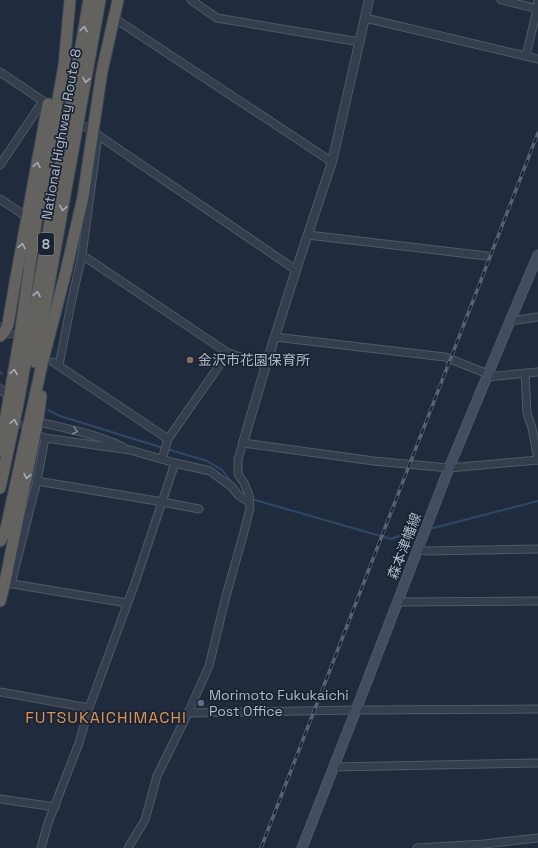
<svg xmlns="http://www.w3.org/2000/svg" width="538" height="848" font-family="'Space Grotesk','Noto Sans JP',sans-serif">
  <rect width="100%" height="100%" fill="#202c3e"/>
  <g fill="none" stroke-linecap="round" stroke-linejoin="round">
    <g stroke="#314767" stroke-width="2">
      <polyline points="0,372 2,374"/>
      <polyline points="48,410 60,416 163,448"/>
      <polyline points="167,449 207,461 222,470 233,484"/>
      <polyline points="250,498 255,500 391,539 416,530"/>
      <polyline points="433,528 538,501"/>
    </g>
    <polyline stroke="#354153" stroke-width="7" stroke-dasharray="7 3.5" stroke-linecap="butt" points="0,411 30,430"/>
    <g stroke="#4f5968" stroke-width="9">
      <g id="minor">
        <polyline points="191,0 217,18 360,42"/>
        <polyline points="501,0 538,9"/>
        <polyline points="114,18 332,162"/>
        <polyline points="365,18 538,59"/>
        <polyline points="526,56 537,9 538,0"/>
        <polyline points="0,72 46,103"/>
        <polyline points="86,127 296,270"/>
        <polyline points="0,165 43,101"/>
        <polyline points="0,199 27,217"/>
        <polyline points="308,235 487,256"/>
        <polyline points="82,255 98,136"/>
        <polyline points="510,321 538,317"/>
        <polyline points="0,327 10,334"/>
        <polyline points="275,337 445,357 488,374"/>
        <polyline points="53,362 168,439 228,353"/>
        <polyline points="59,365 72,299 82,255 228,353 266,365"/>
        <polyline points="525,373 527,413 532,428 538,460"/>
        <polyline points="486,377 538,372"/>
        <polyline points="0,388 9,398"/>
        <path d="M38,419L43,423C70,429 98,435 123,447"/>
        <polyline points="40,436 45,438 130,450 175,463 210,471 226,483 232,487 238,495 249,502"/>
        <polyline points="162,459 168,439"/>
        <polyline points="37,481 163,502 199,509"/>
        <polyline points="418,549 426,551 538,549"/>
        <polyline points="7,583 127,603"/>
        <polyline points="11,584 37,481 45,438"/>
        <polyline points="398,602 538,601"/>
        <polyline points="0,692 89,708"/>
        <polyline points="188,713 356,710 538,709"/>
        <polyline points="334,767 538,763"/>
        <polyline points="0,799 55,807"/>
        <polyline points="41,848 48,823 79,743 89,708 135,583 175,463"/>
        <polyline points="128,848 145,820 157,776 188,713 209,666 226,596 244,532 250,508 249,495 244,483 238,474 238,459 243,443 374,461 449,468 538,460"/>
        <polyline points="417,848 484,844 538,838"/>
      </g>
    </g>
    <g stroke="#4f5968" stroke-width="10">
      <polyline id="tertiary" points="243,443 266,365 296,270 332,162 369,0"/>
    </g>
    <g stroke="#4f5968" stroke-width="11">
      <polyline id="secondary" points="302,848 356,710 449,468 510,321 538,255"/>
    </g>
    <g stroke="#3c4655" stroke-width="13">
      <g id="trunk">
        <polyline points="0,336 5,331 8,324 15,283 48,104"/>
        <polyline points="35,362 100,0"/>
        <polyline points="0,451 20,335 36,222 64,66 70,0"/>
        <polyline points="0,488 18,404 89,0"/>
        <polyline points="0,541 5,533 42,364 66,271 83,197 102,71 118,0"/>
        <polyline points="0,601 5,582 38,419 41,396"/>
      </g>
    </g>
    <use href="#minor" stroke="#343e4d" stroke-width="7"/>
    <use href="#tertiary" stroke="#343e4d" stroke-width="8"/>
    <use href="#secondary" stroke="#424d61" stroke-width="9"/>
    <use href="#trunk" stroke="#63625f" stroke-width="11"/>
    <g stroke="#566275" stroke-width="3.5">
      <polyline id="rail" points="261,848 538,133"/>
    </g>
    <use href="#rail" stroke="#192332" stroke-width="2" stroke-dasharray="6" stroke-linecap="butt"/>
  </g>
  <defs><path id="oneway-chevron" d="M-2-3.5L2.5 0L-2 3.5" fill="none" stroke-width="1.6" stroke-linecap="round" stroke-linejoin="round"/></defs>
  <g stroke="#a4acb9">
    <use href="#oneway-chevron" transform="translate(84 29) rotate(-80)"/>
    <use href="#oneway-chevron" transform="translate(86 80) rotate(100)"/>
    <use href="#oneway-chevron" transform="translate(37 165) rotate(-79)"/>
    <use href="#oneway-chevron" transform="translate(63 208) rotate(100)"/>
    <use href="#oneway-chevron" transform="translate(22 246) rotate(-80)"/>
    <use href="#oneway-chevron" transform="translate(37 294) rotate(-80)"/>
    <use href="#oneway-chevron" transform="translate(14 372) rotate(-81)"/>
    <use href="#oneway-chevron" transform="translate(14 422) rotate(-78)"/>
    <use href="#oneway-chevron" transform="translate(27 476) rotate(101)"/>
  </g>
  <use stroke="#788291" href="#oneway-chevron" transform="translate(75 431) rotate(14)"/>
  <circle fill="#8d6e63" stroke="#192332" stroke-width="1.5" cx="190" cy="360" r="4"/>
  <circle fill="#5c6f8a" stroke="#192332" stroke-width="1.5" cx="201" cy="703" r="4"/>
  <g text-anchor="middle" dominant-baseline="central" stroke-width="3.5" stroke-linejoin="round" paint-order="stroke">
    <rect fill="#192332" stroke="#828c9c" stroke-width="1" x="38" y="233" width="16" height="22" rx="3"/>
    <g font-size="13" font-weight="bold" fill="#afb9c9">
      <text x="46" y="244">8</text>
    </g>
    <g font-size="14" fill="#afb9c9" stroke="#192332">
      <text transform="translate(61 134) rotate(-80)">National Highway Route 8</text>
      <text transform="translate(404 546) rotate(-69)">森本津幡線</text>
    </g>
    <g font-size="14" fill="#afb9c9" stroke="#192332" text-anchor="start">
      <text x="198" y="360">金沢市花園保育所</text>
      <text x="209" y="695">Morimoto Fukukaichi<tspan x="209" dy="16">Post Office</tspan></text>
    </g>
    <g font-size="16" letter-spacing="1" fill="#df9454" stroke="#192332">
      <text x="106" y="717">FUTSUKAICHIMACHI</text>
    </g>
  </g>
</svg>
